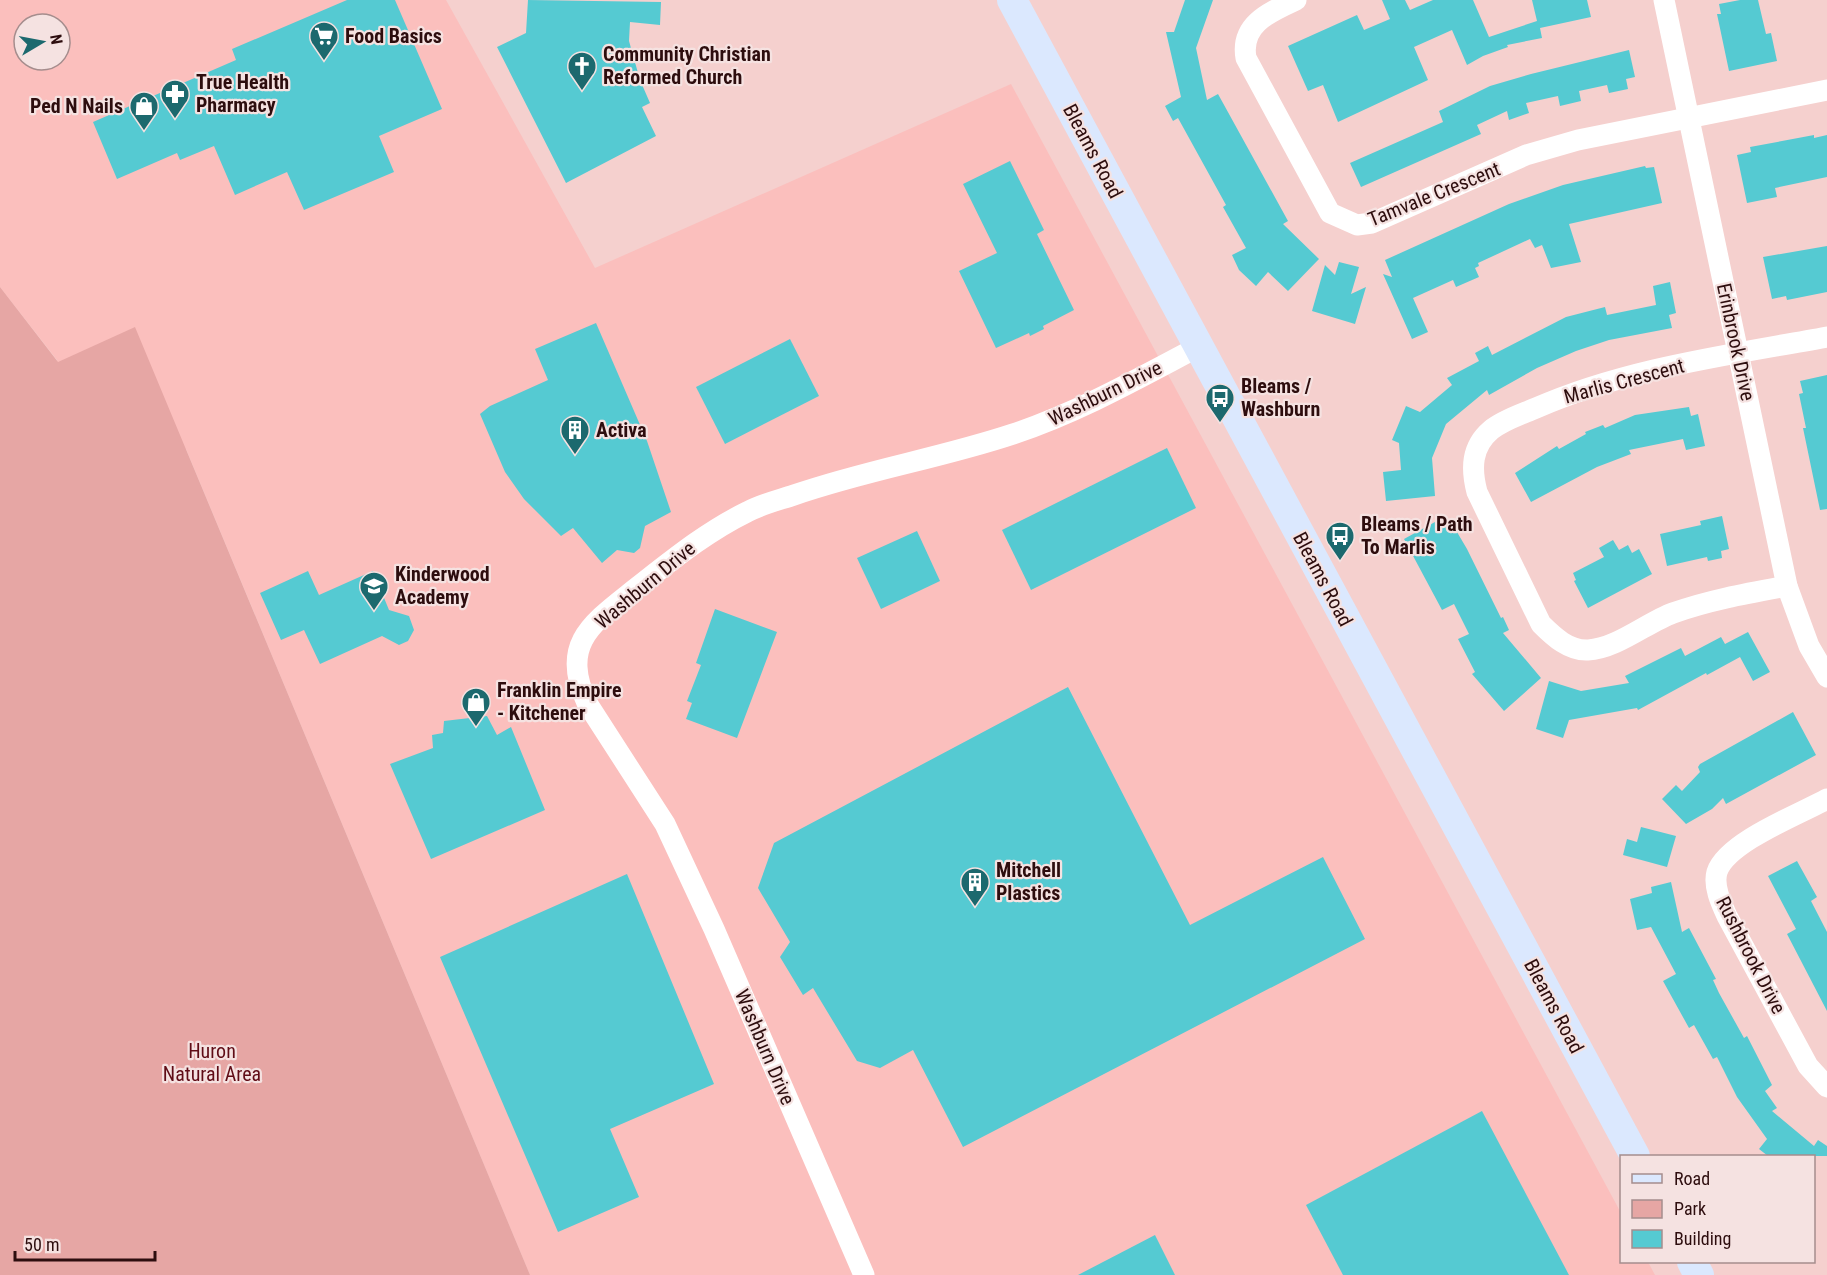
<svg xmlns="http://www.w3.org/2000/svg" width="1827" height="1275" font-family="'Roboto Condensed',sans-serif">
  <rect width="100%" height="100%" fill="#f5d0ce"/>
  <path fill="#fbbfbd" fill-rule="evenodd" d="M0,0H446L595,268L1011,84L1621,1213L1622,1262H1648L1655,1275H530L186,449H69L57,360L0,287ZM24,24H60V60H24Z"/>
  <polygon fill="#e6a6a4" points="0,287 58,362 135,327 530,1275 0,1275"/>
  <g fill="#55cad2">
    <polygon points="347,0 395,0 442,109 379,136 394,172 304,210 287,172 235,195 214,146 180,160 177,153 117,179 93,122 236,60 232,49"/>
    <polygon points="528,0 661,2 660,25 630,22 629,41 640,80 650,103 642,107 656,136 566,183 497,47 526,33"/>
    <polygon points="1185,0 1213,0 1196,48 1207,100 1218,94 1288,221 1283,224 1319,259 1288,291 1268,272 1256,286 1239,270 1232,255 1246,248 1223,207 1226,205 1178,118 1173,121 1165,106 1181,97 1166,32 1174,32"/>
    <polygon points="1382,0 1405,0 1410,10 1433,0 1473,0 1489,37 1537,21 1532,0 1587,0 1591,17 1540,28 1542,38 1507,45 1508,47 1483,56 1467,65 1452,30 1414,47 1428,80 1338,122 1323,85 1308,91 1288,46 1357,15 1364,30 1390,19"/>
    <polygon points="1740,0 1758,0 1766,34 1771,33 1777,61 1729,71 1717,14 1721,14 1719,4"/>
    <polygon points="1629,50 1635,77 1626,79 1628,89 1609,93 1607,85 1579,91 1581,101 1560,106 1558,96 1526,103 1529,113 1509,120 1507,111 1477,125 1481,134 1361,187 1350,163 1443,122 1439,111 1490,86 1531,74"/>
    <polygon points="1814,135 1814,138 1827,135 1827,177 1775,188 1777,197 1747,203 1737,155 1751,152 1750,147"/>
    <polygon points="1010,161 1044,230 1037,234 1074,310 1043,326 1044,329 1030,336 1029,333 996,348 959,271 997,253 963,184"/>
    <polygon points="1645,166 1646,168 1654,167 1662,203 1569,224 1581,262 1551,268 1542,245 1535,248 1530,239 1478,263 1479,266 1475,268 1479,277 1456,287 1453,280 1413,298 1428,332 1412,339 1383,274 1392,277 1385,260 1509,204 1563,185"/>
    <polygon points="1827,246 1827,292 1787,300 1786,296 1772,299 1763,257"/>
    <polygon points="1339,262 1359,267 1351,294 1366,287 1355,324 1312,311 1325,265 1335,275"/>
    <polygon points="1670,282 1676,313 1669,315 1672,328 1609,340 1576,351 1537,368 1489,395 1487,390 1446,424 1432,458 1435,496 1386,501 1383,472 1401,470 1399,443 1392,440 1406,406 1420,412 1452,385 1447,378 1479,361 1475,353 1488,346 1492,355 1566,317 1605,307 1607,315 1656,305 1653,286"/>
    <polygon points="596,323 647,441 671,512 645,526 640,548 634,553 617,550 602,563 573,528 561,536 524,499 505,472 480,414 490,406 548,380 535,349"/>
    <polygon points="790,339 819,396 725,444 696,387"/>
    <polygon points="1827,375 1827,509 1820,510 1803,428 1806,428 1799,394 1803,393 1800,381"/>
    <polygon points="1689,407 1691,416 1698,414 1705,446 1686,450 1683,439 1629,450 1631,454 1597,467 1531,502 1515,473 1557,446 1559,449 1586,434 1585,432 1603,425 1605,428 1635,415"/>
    <polygon points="1167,448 1196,508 1031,590 1002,530"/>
    <polygon points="1722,516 1729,549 1721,551 1722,558 1708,561 1707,557 1667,566 1660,534 1701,525 1700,521"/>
    <polygon points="1444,517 1450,529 1454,527 1467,549 1501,618 1503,617 1509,630 1503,633 1541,678 1504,711 1472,674 1475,672 1458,639 1469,634 1454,604 1442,610 1404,539"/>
    <polygon points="917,531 940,581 881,609 857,558"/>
    <polygon points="1613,540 1619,550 1628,545 1632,553 1639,549 1652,574 1588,608 1574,581 1576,580 1573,573 1604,557 1599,548"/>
    <polygon points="308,571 319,595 373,571 389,610 409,616 414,630 408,641 399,645 382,636 320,664 304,630 281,640 260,593"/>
    <polygon points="715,609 777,632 737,738 686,719 692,703 687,701 701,665 696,663"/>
    <polygon points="1748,632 1770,672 1753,681 1740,657 1707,675 1706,673 1638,710 1637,708 1569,720 1563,738 1536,729 1549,681 1581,691 1629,683 1625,676 1681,648 1685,656 1721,637 1725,644"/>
    <polygon points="1068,687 1190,925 1323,857 1365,939 963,1147 913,1050 880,1068 857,1061 813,988 803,995 780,957 790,942 758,888 774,843"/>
    <polygon points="1793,712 1816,755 1726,804 1723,798 1712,809 1686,824 1662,799 1676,785 1682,791 1700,772 1698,767 1700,764"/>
    <polygon points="487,716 497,735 511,727 545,810 431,859 390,764 433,748 432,735 443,733 444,721"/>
    <polygon points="1641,827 1676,836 1667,867 1623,855 1627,839 1637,842"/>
    <polygon points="1797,861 1817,897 1811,901 1827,932 1827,1011 1787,934 1796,929 1768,876"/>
    <polygon points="627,874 714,1084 610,1129 639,1197 558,1232 440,957"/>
    <polygon points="1671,882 1682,932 1689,928 1716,979 1713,980 1719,993 1744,1038 1747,1036 1772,1085 1765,1091 1777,1108 1772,1111 1814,1146 1818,1140 1827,1146 1827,1156 1768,1156 1759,1149 1767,1139 1737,1097 1717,1057 1713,1059 1694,1025 1689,1028 1663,981 1676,974 1651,927 1637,930 1630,899 1652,893 1651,887"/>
    <polygon points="1482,1111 1569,1275 1343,1275 1306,1205"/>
    <polygon points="1155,1235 1175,1275 1078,1275"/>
  </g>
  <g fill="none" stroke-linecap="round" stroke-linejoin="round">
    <g stroke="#fff" stroke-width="21">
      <path d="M1296,0C1270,12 1240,24 1246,58L1330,213L1357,225L1372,223L1526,155L1578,140L1827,90"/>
      <polyline points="1664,0 1787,586 1809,646 1827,677"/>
      <path d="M1787,586C1749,593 1709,600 1673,613C1648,622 1616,649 1588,650C1569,651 1554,637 1541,624L1477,492C1471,469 1471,447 1491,430C1503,420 1522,414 1536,408C1627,368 1730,355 1827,337"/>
      <path d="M1827,799C1800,814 1727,842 1717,872C1713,886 1721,903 1727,916L1808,1066L1827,1087"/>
      <path d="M864,1275L714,929L665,824L587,703C560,644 591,624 635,589C671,561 706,532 747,512C762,504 779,500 794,495C866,470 941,458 1013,434C1079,412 1137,379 1198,347"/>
    </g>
    <g stroke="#dbe8fe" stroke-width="30">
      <polyline points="1012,0 1635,1156"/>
      <polyline points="1692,1262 1699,1275"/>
    </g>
  </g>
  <defs>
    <g id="supermarket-pin" transform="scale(1.5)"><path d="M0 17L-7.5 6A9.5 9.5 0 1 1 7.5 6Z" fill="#1c696e" stroke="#f5e2e1"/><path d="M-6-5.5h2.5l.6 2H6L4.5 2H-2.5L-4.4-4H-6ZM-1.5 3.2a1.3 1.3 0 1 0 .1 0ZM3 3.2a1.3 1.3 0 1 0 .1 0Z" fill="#fff"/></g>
    <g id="church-pin" transform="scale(1.5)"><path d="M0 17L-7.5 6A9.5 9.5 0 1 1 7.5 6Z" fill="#1c696e" stroke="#f5e2e1"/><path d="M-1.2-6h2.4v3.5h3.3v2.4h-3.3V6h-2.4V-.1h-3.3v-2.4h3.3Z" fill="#fff"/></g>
    <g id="pharmacy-pin" transform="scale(1.5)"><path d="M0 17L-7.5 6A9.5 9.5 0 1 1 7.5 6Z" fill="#1c696e" stroke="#f5e2e1"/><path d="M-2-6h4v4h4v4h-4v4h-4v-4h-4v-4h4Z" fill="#fff"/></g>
    <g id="shop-pin" transform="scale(1.5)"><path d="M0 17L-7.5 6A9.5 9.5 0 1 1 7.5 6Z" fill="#1c696e" stroke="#f5e2e1"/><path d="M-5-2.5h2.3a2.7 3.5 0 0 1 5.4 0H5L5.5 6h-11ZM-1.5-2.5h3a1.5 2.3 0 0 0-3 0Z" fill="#fff"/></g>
    <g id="bus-pin" transform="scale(1.5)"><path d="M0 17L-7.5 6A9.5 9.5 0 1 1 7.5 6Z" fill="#1c696e" stroke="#f5e2e1"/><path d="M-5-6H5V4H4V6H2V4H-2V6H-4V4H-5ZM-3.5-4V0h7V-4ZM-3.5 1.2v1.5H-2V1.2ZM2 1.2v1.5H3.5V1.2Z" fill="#fff"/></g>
    <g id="building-pin" transform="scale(1.5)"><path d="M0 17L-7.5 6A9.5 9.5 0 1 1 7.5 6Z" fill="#1c696e" stroke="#f5e2e1"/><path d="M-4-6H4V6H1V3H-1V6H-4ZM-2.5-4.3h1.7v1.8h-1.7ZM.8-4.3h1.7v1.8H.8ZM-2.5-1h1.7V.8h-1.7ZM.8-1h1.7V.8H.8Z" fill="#fff"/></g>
    <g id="school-pin" transform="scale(1.5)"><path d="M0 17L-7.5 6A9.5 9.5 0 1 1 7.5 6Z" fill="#1c696e" stroke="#f5e2e1"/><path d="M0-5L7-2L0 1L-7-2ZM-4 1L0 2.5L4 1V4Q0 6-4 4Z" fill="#fff"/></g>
  </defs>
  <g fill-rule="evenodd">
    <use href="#supermarket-pin" x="324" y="36"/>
    <use href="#church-pin" x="582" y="66"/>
    <use href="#pharmacy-pin" x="175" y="94"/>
    <use href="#shop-pin" x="144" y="106"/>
    <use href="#bus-pin" x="1220" y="398"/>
    <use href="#building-pin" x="575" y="430"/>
    <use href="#bus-pin" x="1340" y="536"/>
    <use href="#school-pin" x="374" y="586"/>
    <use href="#shop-pin" x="476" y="702"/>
    <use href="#building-pin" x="975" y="882"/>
  </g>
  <g text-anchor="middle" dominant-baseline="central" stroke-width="4.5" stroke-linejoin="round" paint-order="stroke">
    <g font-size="20" font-weight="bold" fill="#2d0d0e" stroke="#f5e2e1" text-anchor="start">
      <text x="345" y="36">Food Basics</text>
      <text x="603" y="54">Community Christian<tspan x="603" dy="23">Reformed Church</tspan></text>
      <text x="196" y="82">True Health<tspan x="196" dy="23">Pharmacy</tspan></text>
      <text x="123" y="106" text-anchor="end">Ped N Nails</text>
      <text x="1241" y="386">Bleams /<tspan x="1241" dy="23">Washburn</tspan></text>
      <text x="596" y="430">Activa</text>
      <text x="1361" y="524">Bleams / Path<tspan x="1361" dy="23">To Marlis</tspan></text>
      <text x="395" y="574">Kinderwood<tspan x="395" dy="23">Academy</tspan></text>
      <text x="497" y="690">Franklin Empire<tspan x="497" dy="23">- Kitchener</tspan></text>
      <text x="996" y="870">Mitchell<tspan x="996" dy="23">Plastics</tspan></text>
    </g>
    <g font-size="20" fill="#2d0d0e" stroke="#f5e2e1">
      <text transform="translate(1093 151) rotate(62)">Bleams Road</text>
      <text transform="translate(1434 194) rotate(-22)">Tamvale Crescent</text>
      <text transform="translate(1736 342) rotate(78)">Erinbrook Drive</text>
      <text transform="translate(1624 381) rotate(-15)">Marlis Crescent</text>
      <text transform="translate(1105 393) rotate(-26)">Washburn Drive</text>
      <text transform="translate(1323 579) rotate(62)">Bleams Road</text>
      <text transform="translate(645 585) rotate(-40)">Washburn Drive</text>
      <text transform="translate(1751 955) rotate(63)">Rushbrook Drive</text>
      <text transform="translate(1554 1006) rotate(62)">Bleams Road</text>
      <text transform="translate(765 1047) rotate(67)">Washburn Drive</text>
    </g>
    <g font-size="20" fill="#600c16" stroke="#f5e2e1">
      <text x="212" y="1051">Huron<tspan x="212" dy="23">Natural Area</tspan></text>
    </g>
  </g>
  <rect x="1620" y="1155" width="195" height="108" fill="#f5e2e1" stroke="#a58d8d" stroke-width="1.5"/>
  <rect x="1632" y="1174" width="30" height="9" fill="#dbe8fe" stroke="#a58d8d" stroke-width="1.5"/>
  <text x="1674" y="1185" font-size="18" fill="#2d0d0e">Road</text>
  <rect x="1632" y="1200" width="30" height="18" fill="#e6a6a4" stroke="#a58d8d" stroke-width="1.5"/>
  <text x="1674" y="1215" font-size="18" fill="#2d0d0e">Park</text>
  <rect x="1632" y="1230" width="30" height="18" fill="#55cad2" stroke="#a58d8d" stroke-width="1.5"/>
  <text x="1674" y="1245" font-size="18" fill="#2d0d0e">Building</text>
  <g transform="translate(42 42) rotate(80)"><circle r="28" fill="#f5e2e1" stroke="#a58d8d" stroke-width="1.5"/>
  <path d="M0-4.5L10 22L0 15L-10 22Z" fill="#1c696e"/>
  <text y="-9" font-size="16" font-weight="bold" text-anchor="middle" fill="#2d0d0e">N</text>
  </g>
  <path d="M15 1251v9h140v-9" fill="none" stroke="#2d0d0e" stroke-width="3"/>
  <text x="24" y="1251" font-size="18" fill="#2d0d0e" stroke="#f5e2e1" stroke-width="4.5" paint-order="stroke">50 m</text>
</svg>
